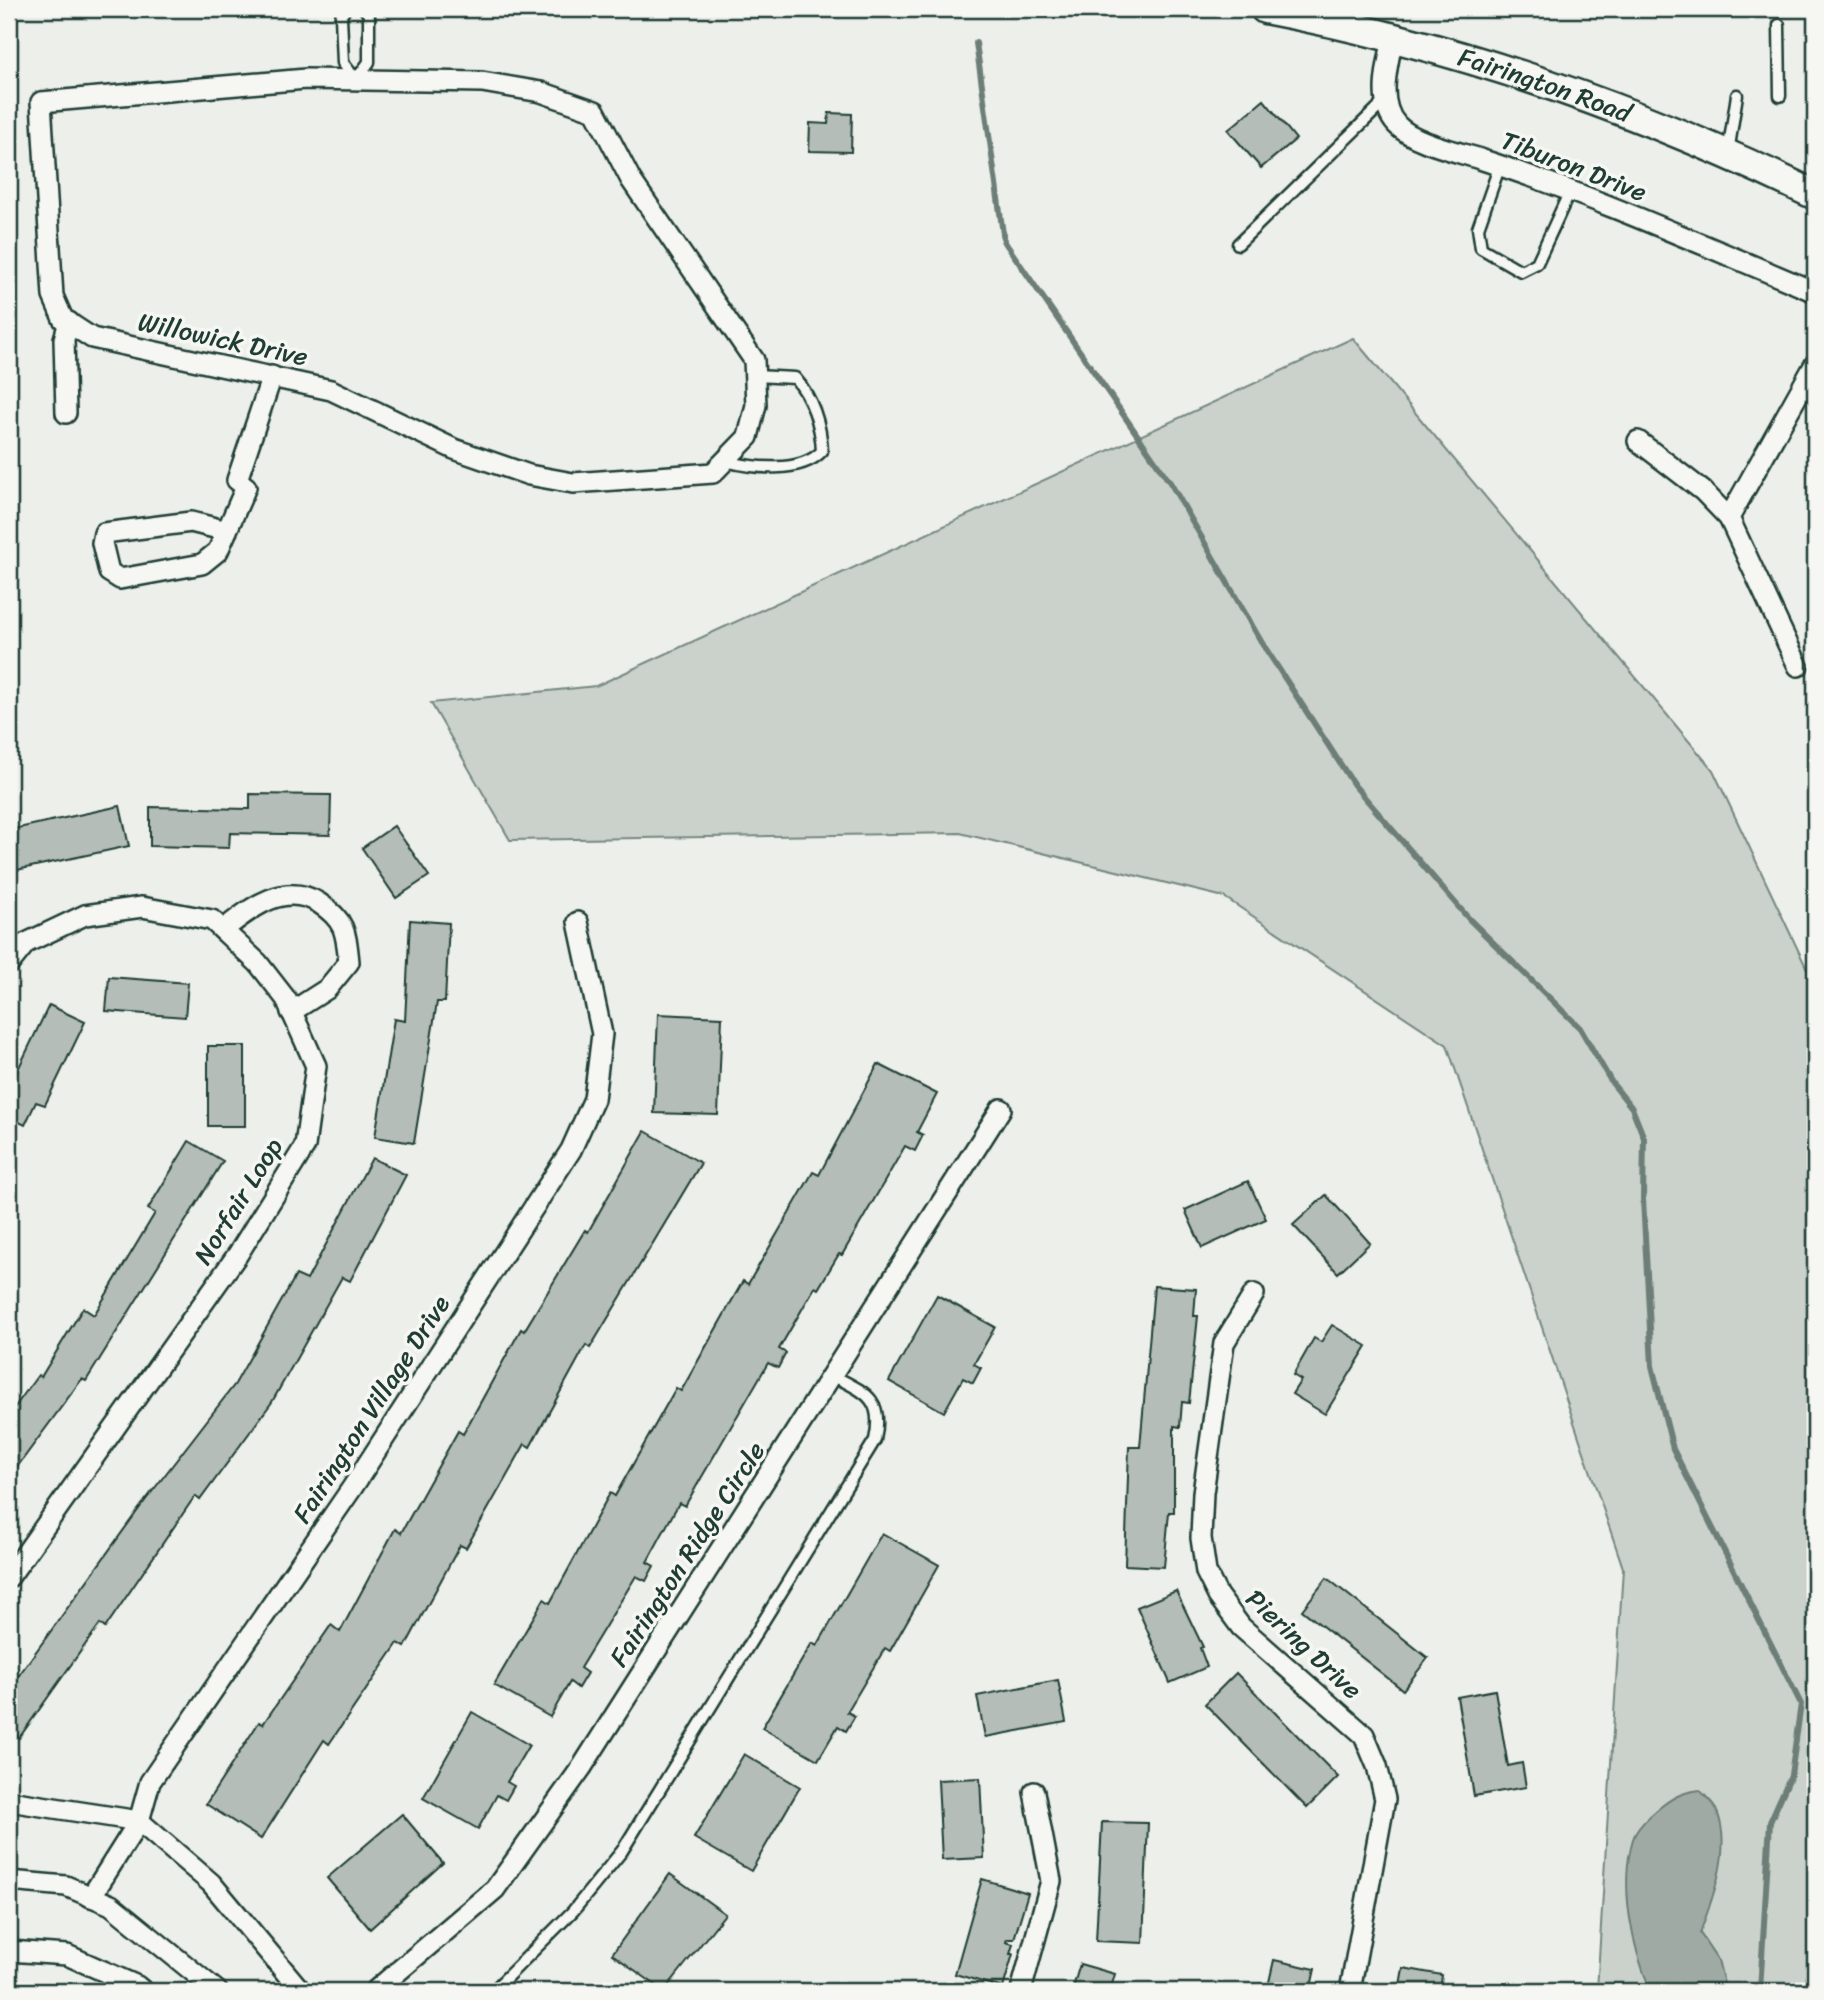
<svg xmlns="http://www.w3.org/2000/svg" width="1824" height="2000" font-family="Sriracha,sans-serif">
  <rect width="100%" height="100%" fill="#edefea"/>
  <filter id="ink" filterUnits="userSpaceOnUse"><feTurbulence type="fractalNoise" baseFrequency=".0143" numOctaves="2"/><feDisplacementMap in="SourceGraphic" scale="14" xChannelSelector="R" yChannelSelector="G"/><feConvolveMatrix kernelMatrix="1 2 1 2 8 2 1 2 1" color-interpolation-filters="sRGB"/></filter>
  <g filter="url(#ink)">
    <polygon fill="#cbd2cc" stroke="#758880" stroke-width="2" points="1353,338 1713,770 1815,986 1815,1991 1597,1991 1623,1568 1447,1045 1224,897 960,833 510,840 431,703 596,686"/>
    <path fill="#9faaa4" stroke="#6c7e77" stroke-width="2" d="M1700,1790C1704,1795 1711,1801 1715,1807C1734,1845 1713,1897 1700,1933L1718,1960L1726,1991H1651C1632,1948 1619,1885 1633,1839C1637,1827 1648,1818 1657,1810C1671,1798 1682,1792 1700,1790Z"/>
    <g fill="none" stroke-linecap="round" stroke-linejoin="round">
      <polyline stroke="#6c7e77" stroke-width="6" points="976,43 1004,241 1171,484 1262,643 1354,785 1469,919 1580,1028 1612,1083 1632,1108 1644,1138 1643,1199 1652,1366 1673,1449 1801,1704 1791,1775 1770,1822 1760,1991"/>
    </g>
    <g fill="#b4bdb8" stroke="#1f3d34" stroke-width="2">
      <polygon points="1264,100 1296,139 1261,168 1228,130"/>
      <polygon points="829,113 852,114 851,152 809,151 810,123 828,124"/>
      <polygon points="250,794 331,795 330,835 230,833 229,848 150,846 150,807 250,809"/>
      <polygon points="120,806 129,846 12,871 9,830"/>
      <polygon points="394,826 429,876 396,898 362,848"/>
      <polygon points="410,920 449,923 445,1002 437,1002 414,1143 375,1137 394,1019 405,1021"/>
      <polygon points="109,977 188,983 185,1017 106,1011"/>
      <polygon points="49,1005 85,1022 45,1105 36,1102 25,1125 9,1117 9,1088"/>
      <polygon points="658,1014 722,1017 718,1115 654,1113"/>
      <rect x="208" y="1046" width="37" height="80"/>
      <polygon points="878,1064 937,1094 917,1132 923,1135 915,1151 905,1146 842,1255 839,1254 818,1289 815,1287 779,1349 786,1353 778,1368 768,1363 685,1506 679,1503 647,1562 654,1566 646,1581 636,1576 580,1668 587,1673 578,1688 570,1682 550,1717 494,1685 544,1599 550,1603 610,1493 615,1496 676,1388 681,1391 743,1281 748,1284 813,1172 819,1175"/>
      <polygon points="645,1131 701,1163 590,1348 586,1345 530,1447 525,1444 466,1548 460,1545 405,1647 398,1643 329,1744 324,1740 261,1839 206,1804 259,1722 263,1724 331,1625 340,1632 395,1529 401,1533 458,1431 463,1434 521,1329 524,1331 585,1230 588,1232"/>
      <polygon points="189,1141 223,1161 86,1381 82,1379 9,1478 9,1415 38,1375 41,1377 83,1308 94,1315 155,1213 148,1209"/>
      <polygon points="372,1158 406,1175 350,1281 342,1277 272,1402 200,1500 195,1496 105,1628 100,1624 19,1738 9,1730 9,1689 141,1506 235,1384 296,1275 307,1280"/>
      <polygon points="1248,1181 1266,1219 1202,1248 1185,1210"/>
      <polygon points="1326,1195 1370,1243 1338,1273 1293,1225"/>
      <polygon points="1154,1286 1196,1289 1194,1316 1198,1316 1189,1403 1182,1402 1180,1427 1174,1426 1174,1512 1169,1512 1164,1567 1125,1565 1129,1447 1140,1447"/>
      <polygon points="937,1295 995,1327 974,1364 981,1368 973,1383 963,1378 944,1412 889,1381"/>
      <polygon points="1332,1325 1367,1346 1325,1414 1292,1394 1301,1380 1293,1375 1314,1338 1321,1342"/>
      <polygon points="882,1533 939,1565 890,1651 885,1648 847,1712 855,1716 846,1731 838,1726 818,1760 762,1728 812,1643 817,1646"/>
      <polygon points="1327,1578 1428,1658 1403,1690 1302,1610"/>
      <polygon points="1176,1591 1203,1647 1200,1648 1207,1667 1170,1683 1137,1607"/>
      <polygon points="1236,1673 1338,1777 1307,1808 1205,1704"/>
      <polygon points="1058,1680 1066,1722 985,1737 977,1696"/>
      <polygon points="1495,1690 1508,1766 1522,1763 1526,1787 1474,1796 1457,1697"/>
      <polygon points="472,1712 529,1745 507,1782 514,1786 506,1800 497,1795 478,1829 423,1798"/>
      <polygon points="744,1754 800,1787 751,1871 694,1838"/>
      <polygon points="980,1778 984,1858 942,1860 938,1780"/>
      <polygon points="402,1814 443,1863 370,1929 327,1878"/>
      <polygon points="1102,1822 1148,1823 1143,1943 1096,1941"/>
      <polygon points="670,1874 725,1914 664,1991 612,1954"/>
      <polygon points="982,1879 1028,1893 1014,1939 1007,1939 1006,1942 1013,1944 1010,1954 1013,1954 1003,1988 955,1974"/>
      <polygon points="1274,1960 1315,1969 1310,1991 1267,1991"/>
      <polygon points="1080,1964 1115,1974 1110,1991 1072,1991"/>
      <polygon points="1403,1968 1442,1975 1440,1991 1399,1991"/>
    </g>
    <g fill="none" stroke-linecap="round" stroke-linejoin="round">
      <g stroke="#1f3d34" stroke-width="15">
        <g id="lane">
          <polyline points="345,9 341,16 343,63 356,80 369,62 369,15 365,9"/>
          <polyline points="1779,25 1780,96"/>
          <polyline points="1728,153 1737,95"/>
          <polyline points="1500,165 1478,228 1481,248 1521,271 1537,263 1570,191"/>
          <polyline points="1238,244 1385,101"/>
          <path d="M725,461C752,468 801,474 822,451C821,425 812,397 795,378L755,376"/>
          <polyline points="386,1982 398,1991"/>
          <path d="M493,1991L573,1911L622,1851L875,1440C884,1398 866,1393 832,1375"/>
        </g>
      </g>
      <g stroke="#1f3d34" stroke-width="24">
        <g id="street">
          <path d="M1393,38C1388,64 1376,103 1397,125C1412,142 1459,152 1480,159C1594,196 1705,246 1815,292"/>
          <polygon points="306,79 482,82 541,92 595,111 631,180 754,360 756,405 748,437 713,473 573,483 529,475 454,449 331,390 92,338 63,319 53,296 41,102"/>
          <polyline points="66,413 64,339 69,322"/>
          <polyline points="1638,441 1703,491 1729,518"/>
          <polyline points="227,531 191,522 104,533 102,543 109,572 120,579 202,564 218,551 246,487 237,480 272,376"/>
          <polyline points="1798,666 1729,518 1815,364"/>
          <path d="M223,930C251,908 284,881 319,903C345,920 346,932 349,962L327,989L291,1012"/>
          <polyline points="9,964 26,943 85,915 142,907 212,920 258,963 286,999 316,1066 305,1146 238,1254 9,1577"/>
          <polyline points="1254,1294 1224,1343 1203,1493 1201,1538 1206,1572 1218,1596 1241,1627 1364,1735 1377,1766 1385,1799 1350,1991"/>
          <polyline points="9,1801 139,1821 211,1883 301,1991"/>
          <polyline points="9,1881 66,1886 111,1905 217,1991"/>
          <polyline points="91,1897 139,1821 150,1782 352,1488 571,1150 594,1099 602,1034 578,922"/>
          <polyline points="9,1951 67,1955 137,1986 143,1991"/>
          <polyline points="375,1991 495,1889 582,1767 1001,1109"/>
          <polyline points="1021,1991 1051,1881 1034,1792"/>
        </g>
      </g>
      <g stroke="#1f3d34" stroke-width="33">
        <g id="secondary">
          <path id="s1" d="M1265,9C1456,45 1640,110 1815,195"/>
        </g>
      </g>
      <use href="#lane" stroke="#f6f6f2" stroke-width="10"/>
      <use href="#street" stroke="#f6f6f2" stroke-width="19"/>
      <use href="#secondary" stroke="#f6f6f2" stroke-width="28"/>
    </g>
  </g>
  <g text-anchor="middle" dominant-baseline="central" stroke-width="7" stroke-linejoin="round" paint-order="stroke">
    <g font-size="26" fill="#1f3d34" stroke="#f6f6f2">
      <text stroke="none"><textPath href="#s1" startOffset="290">Fairington Road</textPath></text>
      <text transform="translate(1574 166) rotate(21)">Tiburon Drive</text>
      <text transform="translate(223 339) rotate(12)">Willowick Drive</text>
      <text transform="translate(238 1201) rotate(-58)">Norfair Loop</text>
      <text transform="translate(371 1409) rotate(-57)">Fairington Village Drive</text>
      <text transform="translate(687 1554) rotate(-57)">Fairington Ridge Circle</text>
      <text transform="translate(1304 1644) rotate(43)">Piering Drive</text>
    </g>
  </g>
  <rect width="1824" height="2000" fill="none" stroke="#f6f6f2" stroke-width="35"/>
  <rect x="18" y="18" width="1789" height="1965" fill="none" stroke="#1f3d34" stroke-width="2.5" filter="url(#ink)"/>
</svg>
